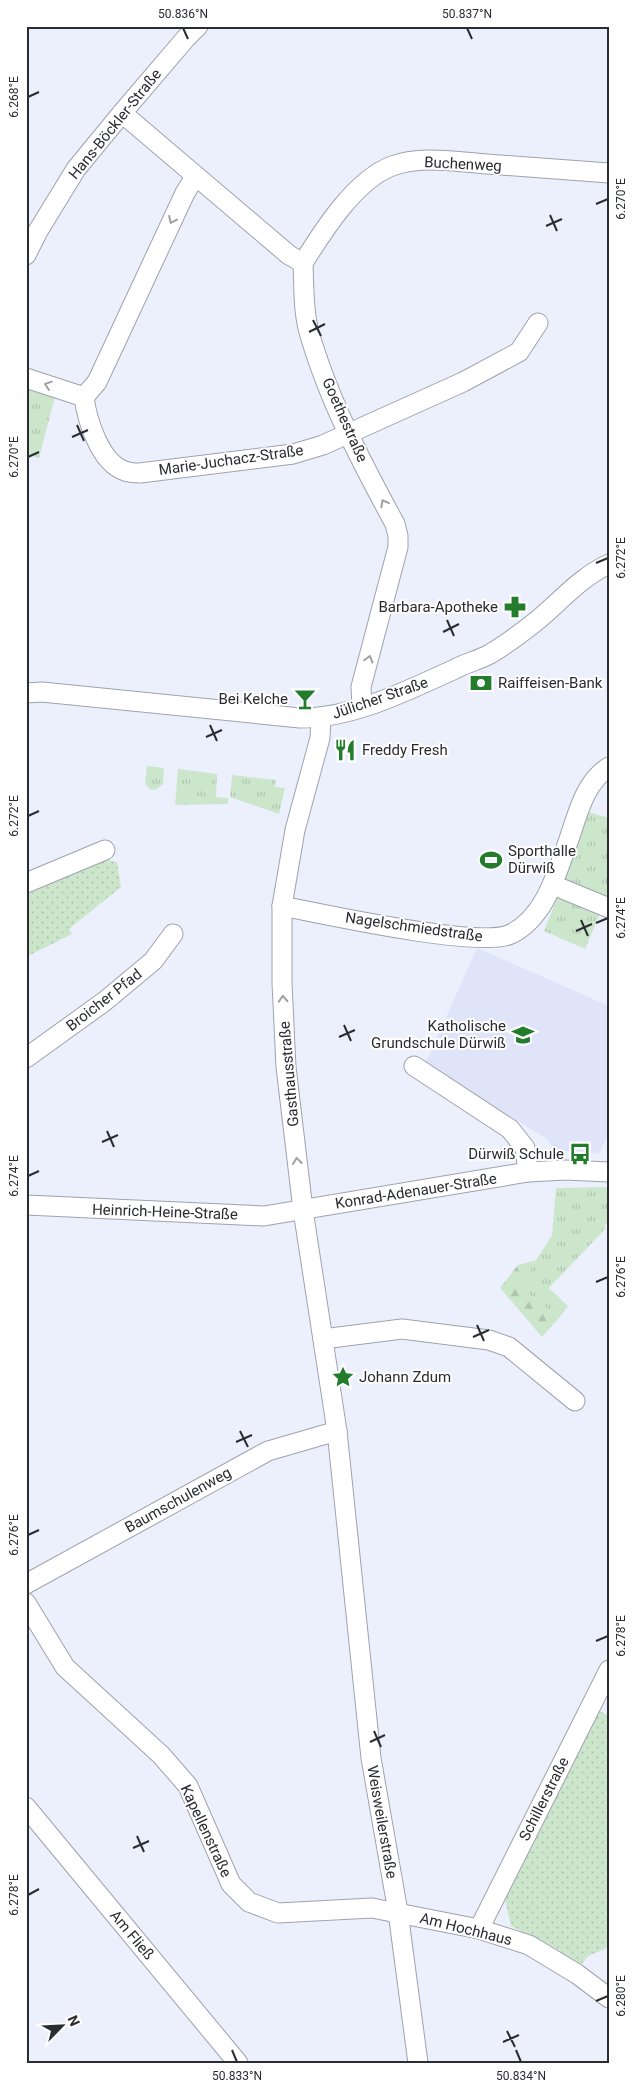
<svg xmlns="http://www.w3.org/2000/svg" width="635" height="2089" font-family="Roboto,sans-serif">
  <defs>
    <pattern id="grass-tufts" width="24" height="20" patternUnits="userSpaceOnUse" patternTransform="scale(1.25)"><rect width="24" height="20" fill="#cce6cc"/><path d="M3 7l-1-3M5 7V3M7 7l1-3M15 17l-1-3M17 17v-4M19 17l1-3" fill="none" stroke="#afc5b0"/></pattern>
    <pattern id="forest-firs" width="22" height="20" patternUnits="userSpaceOnUse" patternTransform="scale(1.25)"><rect width="22" height="20" fill="#cce6cc"/><path d="M5 1l3.5 6h-7zM16 11l3.5 6h-7z" fill="#afc5b0"/></pattern>
    <pattern id="park-dots" width="8" height="8" patternUnits="userSpaceOnUse" patternTransform="scale(1.25)"><rect width="8" height="8" fill="#cce6cc"/><path d="M2 2h.1M6 6h.1" fill="none" stroke="#afc5b0" stroke-width="1.8" stroke-linecap="round"/></pattern>
  </defs>
  <rect width="100%" height="100%" fill="#ecf0fd"/>
  <polygon fill="#dfe4f8" points="477,948 609,1006 609,1133 599,1154 554,1150 547,1139 425,1064"/>
  <g fill="url(#grass-tufts)">
    <polygon points="26,385 56,393 39,458 26,454"/>
    <polygon points="147,766 164,768 163,784 157,789 151,790 145,784"/>
    <polygon points="178,769 217,774 216,797 228,798 228,804 175,805"/>
    <polygon points="232,775 276,780 275,787 285,788 279,814 230,797"/>
    <polygon points="588,812 609,818 609,900 566,882 562,877"/>
    <polygon points="558,896 600,914 585,949 544,931"/>
    <polygon points="609,1187 609,1221 604,1226 606,1228 549,1288 568,1306 559,1318 519,1287 552,1235 556,1188"/>
  </g>
  <polygon fill="url(#forest-firs)" points="536,1260 520,1287 559,1318 542,1337 500,1288 518,1265"/>
  <g fill="url(#park-dots)">
    <polygon points="103,859 117,862 121,887 69,929 72,934 26,957 26,895"/>
    <polygon points="596,1709 609,1716 609,1945 605,1949 588,1956 581,1965 554,1947 511,1926 503,1890"/>
  </g>
  <g fill="none" stroke-linecap="round" stroke-linejoin="round">
    <g stroke="#9fa2ae" stroke-width="21">
      <g id="minor">
        <path d="M122,113L289,255L303,263C304,286 303,310 309,332C328,399 362,463 395,524L398,536V547L361,687L362,707"/>
        <polyline points="26,255 38,231 76,169 122,113 186,38 198,26"/>
        <path d="M303,263C323,231 355,180 392,166C421,155 456,162 487,164C527,167 568,170 609,173"/>
        <polyline points="26,378 84,397 97,382 185,193 195,177"/>
        <path d="M84,397C87,420 100,463 125,471C130,473 135,473 140,473L293,454L323,445L463,382L519,352L538,323"/>
        <path d="M26,693L42,692L300,718C354,718 406,691 455,669C466,663 479,660 490,654C505,645 520,634 534,623C558,604 580,577 609,564"/>
        <polyline points="321,718 320,738 295,830 282,906 282,983 286,1067 303,1210 337,1431 371,1758 398,1912 418,2063"/>
        <polyline points="26,883 105,850"/>
        <polyline points="553,885 609,908"/>
        <path d="M282,906C323,914 481,949 511,934C545,917 556,875 568,842C577,817 584,782 609,767"/>
        <polyline points="26,1058 105,1001 153,961 173,934"/>
        <polyline points="414,1066 510,1129 525,1148 528,1172"/>
        <polyline points="26,1205 264,1216 528,1172 565,1170 609,1172"/>
        <polyline points="323,1339 402,1329 489,1340 509,1347 575,1401"/>
        <polyline points="26,1584 268,1451 337,1431"/>
        <polyline points="26,1603 65,1667 161,1755 188,1786 231,1884 249,1902 278,1913 372,1908 479,1929 529,1945 577,1974 609,1998"/>
        <polyline points="26,1807 238,2063"/>
        <polyline points="479,1929 609,1670"/>
      </g>
    </g>
    <use href="#minor" stroke="#fff" stroke-width="19"/>
  </g>
  <defs><path id="oneway-chevron" d="M-2-3.5L2.5 0L-2 3.5" fill="none" stroke-width="1.6" stroke-linecap="round" stroke-linejoin="round" transform="scale(1.25)"/></defs>
  <g stroke="#a0a0a2">
    <use href="#oneway-chevron" transform="translate(172 220) rotate(115)"/>
    <use href="#oneway-chevron" transform="translate(48 385) rotate(-161)"/>
    <use href="#oneway-chevron" transform="translate(384 503) rotate(-118)"/>
    <use href="#oneway-chevron" transform="translate(369 659) rotate(-75)"/>
    <use href="#oneway-chevron" transform="translate(283 999) rotate(-93)"/>
    <use href="#oneway-chevron" transform="translate(297 1161) rotate(-97)"/>
  </g>
  <path fill="none" stroke="#2b2c31" stroke-width="2" d="M183,28L188,39M467,28L472,39M28,97L39,92M596,204L608,199M550,215L557,231M546,226L562,219M313,320L321,336M309,332L325,324M77,425L84,441M72,437L88,430M28,457L39,452M596,563L608,558M447,620L454,636M443,632L459,624M210,725L217,741M206,737L222,730M28,816L39,811M581,920L588,936M596,923L608,918M576,931L592,924M344,1025L351,1041M339,1037L355,1030M107,1131L114,1147M102,1142L118,1135M28,1176L39,1171M596,1282L608,1277M477,1325L484,1341M473,1337L489,1330M240,1431L248,1447M236,1442L252,1435M28,1535L39,1530M596,1641L608,1636M374,1731L381,1747M370,1742L385,1735M137,1836L144,1852M133,1848L149,1841M28,1895L39,1889M596,2001L608,1996M507,2031L515,2047M503,2042L519,2035M232,2050L237,2062M516,2050L521,2062"/>
  <defs>
    <g id="pharmacy-bare" transform="scale(1.725)"><path d="M-2-6h4v4h4v4h-4v4h-4v-4h-4v-4h4Z" fill="#227c2b" stroke="#fefefe" stroke-width="2.5" paint-order="stroke"/></g>
    <g id="bank-bare" transform="scale(1.725)"><path d="M-6-4H6V4H-6ZM0-2.3a2.3 2.3 0 1 0 0 4.6a2.3 2.3 0 1 0 0-4.6Z" fill="#227c2b" stroke="#fefefe" stroke-width="2.5" paint-order="stroke"/></g>
    <g id="bar-bare" transform="scale(1.725)"><path d="M-6-5H6L.8 .8V4.5H3.5V6h-7V4.5H-.8V.8Z" fill="#227c2b" stroke="#fefefe" stroke-width="2.5" paint-order="stroke"/></g>
    <g id="restaurant-bare" transform="scale(1.725)"><path d="M-5-6h1v4h1v-4h1v4h1v-4h1v5L-1.5 .5V6h-2V.5L-5-1ZM5-6V6H3V1.5H1.5Q1.5-4 5-6Z" fill="#227c2b" stroke="#fefefe" stroke-width="2.5" paint-order="stroke"/></g>
    <g id="stadium-bare" transform="scale(1.725)"><path d="M0-5a6.5 5 0 1 0 0 10a6.5 5 0 1 0 0-10ZM-3.5-1.8h7v3.6h-7Z" fill="#227c2b" stroke="#fefefe" stroke-width="2.5" paint-order="stroke"/></g>
    <g id="school-bare" transform="scale(1.725)"><path d="M0-5L7-2L0 1L-7-2ZM-4 1L0 2.5L4 1V4Q0 6-4 4Z" fill="#227c2b" stroke="#fefefe" stroke-width="2.5" paint-order="stroke"/></g>
    <g id="bus-bare" transform="scale(1.725)"><path d="M-5-6H5V4H4V6H2V4H-2V6H-4V4H-5ZM-3.5-4V0h7V-4ZM-3.5 1.2v1.5H-2V1.2ZM2 1.2v1.5H3.5V1.2Z" fill="#227c2b" stroke="#fefefe" stroke-width="2.5" paint-order="stroke"/></g>
    <g id="sight-bare" transform="scale(1.725)"><path d="M0-6L1.8-2.2L6-1.7L2.9 1.2L3.7 5.4L0 3.3L-3.7 5.4L-2.9 1.2L-6-1.7L-1.8-2.2Z" fill="#227c2b" stroke="#fefefe" stroke-width="2.5" paint-order="stroke"/></g>
  </defs>
  <g fill-rule="evenodd">
    <use href="#pharmacy-bare" x="515" y="607"/>
    <use href="#bank-bare" x="481" y="683"/>
    <use href="#bar-bare" x="305" y="699"/>
    <use href="#restaurant-bare" x="345" y="750"/>
    <use href="#stadium-bare" x="491" y="860"/>
    <use href="#school-bare" x="523" y="1035"/>
    <use href="#bus-bare" x="580" y="1154"/>
    <use href="#sight-bare" x="343" y="1377"/>
  </g>
  <g text-anchor="middle" dominant-baseline="central" stroke-width="4" stroke-linejoin="round" paint-order="stroke">
    <g font-size="15" fill="#2b2c31" stroke="#fefefe">
      <text transform="translate(115 124) rotate(-51)">Hans-Böckler-Straße</text>
      <text transform="translate(463 164) rotate(3)">Buchenweg</text>
      <text transform="translate(345 420) rotate(66)">Goethestraße</text>
      <text transform="translate(231 460) rotate(-8)">Marie-Juchacz-Straße</text>
      <text transform="translate(380 698) rotate(-19)">Jülicher Straße</text>
      <text transform="translate(414 927) rotate(8)">Nagelschmiedstraße</text>
      <text transform="translate(104 1000) rotate(-38)">Broicher Pfad</text>
      <text transform="translate(289 1074) rotate(-95)">Gasthausstraße</text>
      <text transform="translate(416 1191) rotate(-9)">Konrad-Adenauer-Straße</text>
      <text transform="translate(165 1212) rotate(2)">Heinrich-Heine-Straße</text>
      <text transform="translate(178 1500) rotate(-29)">Baumschulenweg</text>
      <text transform="translate(544 1799) rotate(-63)">Schillerstraße</text>
      <text transform="translate(382 1822) rotate(80)">Weisweilerstraße</text>
      <text transform="translate(206 1831) rotate(65)">Kapellenstraße</text>
      <text transform="translate(466 1929) rotate(14)">Am Hochhaus</text>
      <text transform="translate(132 1935) rotate(50)">Am Fließ</text>
    </g>
    <g font-size="15" fill="#2b2c31" stroke="#fefefe" text-anchor="end">
      <text x="498" y="607">Barbara-Apotheke</text>
      <text x="498" y="683" text-anchor="start">Raiffeisen-Bank</text>
      <text x="288" y="699">Bei Kelche</text>
      <text x="362" y="750" text-anchor="start">Freddy Fresh</text>
      <text x="508" y="851" text-anchor="start">Sporthalle<tspan x="508" dy="17">Dürwiß</tspan></text>
      <text x="506" y="1026">Katholische<tspan x="506" dy="17">Grundschule Dürwiß</tspan></text>
      <text x="564" y="1154">Dürwiß Schule</text>
      <text x="359" y="1377" text-anchor="start">Johann Zdum</text>
    </g>
  </g>
  <rect width="635" height="2089" fill="none" stroke="#fefefe" stroke-width="55"/>
  <g transform="translate(62 2026) rotate(66)" stroke="#fefefe" stroke-width="4" paint-order="stroke">
  <path d="M0-4L9 19L0 12L-9 19Z" fill="#2b2c31"/>
  <text y="-8" font-size="14" font-weight="bold" text-anchor="middle" fill="#2b2c31">N</text>
  </g>
  <rect x="28" y="28" width="580" height="2034" fill="none" stroke="#2b2c31" stroke-width="2"/>
  <g font-size="12" text-anchor="middle" fill="#2b2c31">
    <text x="183" y="18">50.836°N</text>
    <text x="467" y="18">50.837°N</text>
    <text transform="translate(14 97) rotate(-90)" y="4">6.268°E</text>
    <text transform="translate(621 199) rotate(-90)" y="4">6.270°E</text>
    <text transform="translate(14 457) rotate(-90)" y="4">6.270°E</text>
    <text transform="translate(621 558) rotate(-90)" y="4">6.272°E</text>
    <text transform="translate(14 816) rotate(-90)" y="4">6.272°E</text>
    <text transform="translate(621 918) rotate(-90)" y="4">6.274°E</text>
    <text transform="translate(14 1176) rotate(-90)" y="4">6.274°E</text>
    <text transform="translate(621 1277) rotate(-90)" y="4">6.276°E</text>
    <text transform="translate(14 1535) rotate(-90)" y="4">6.276°E</text>
    <text transform="translate(621 1636) rotate(-90)" y="4">6.278°E</text>
    <text transform="translate(14 1895) rotate(-90)" y="4">6.278°E</text>
    <text transform="translate(621 1996) rotate(-90)" y="4">6.280°E</text>
    <text x="237" y="2080">50.833°N</text>
    <text x="521" y="2080">50.834°N</text>
  </g>
</svg>
